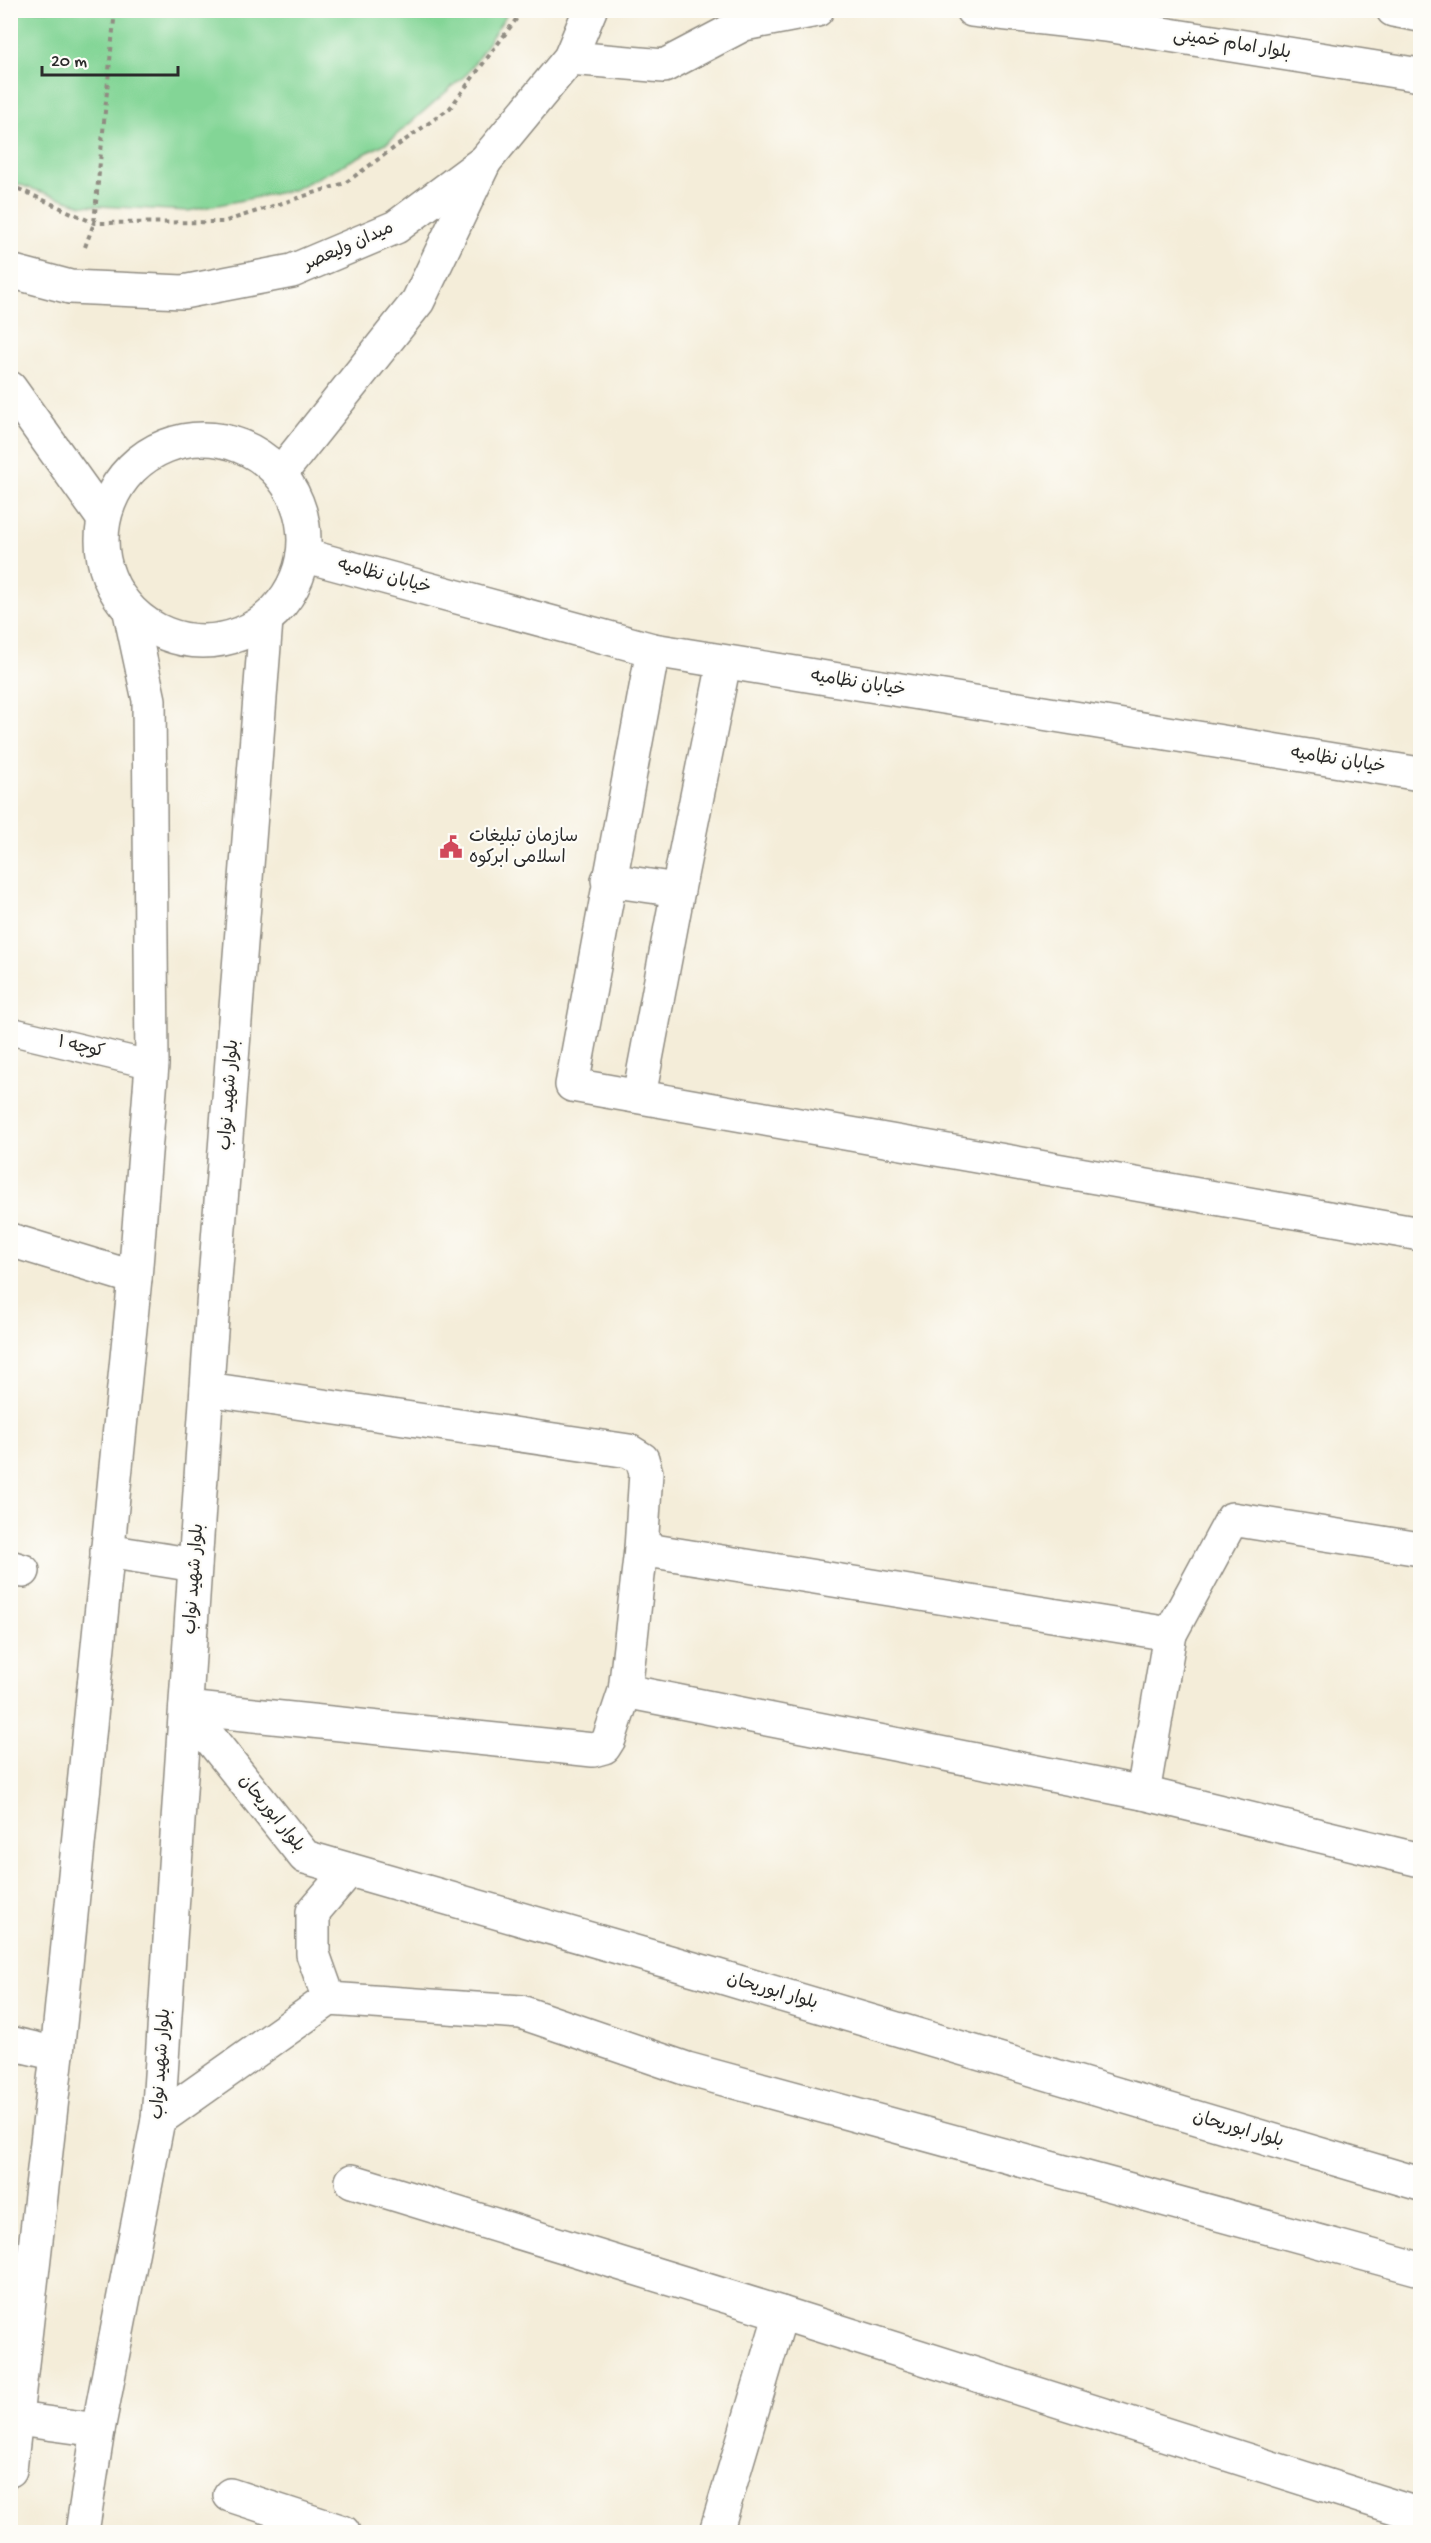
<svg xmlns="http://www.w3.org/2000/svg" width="1431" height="2543" font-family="'Gochi Hand','Playpen Sans Arabic',sans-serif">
  <rect width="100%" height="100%" fill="#fdfcf7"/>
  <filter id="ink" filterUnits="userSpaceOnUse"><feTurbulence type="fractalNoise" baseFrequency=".0167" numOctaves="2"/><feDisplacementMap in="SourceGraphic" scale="12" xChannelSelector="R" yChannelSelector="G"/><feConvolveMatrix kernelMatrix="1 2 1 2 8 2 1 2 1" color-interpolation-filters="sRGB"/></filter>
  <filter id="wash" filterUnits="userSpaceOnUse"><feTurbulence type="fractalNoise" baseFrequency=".008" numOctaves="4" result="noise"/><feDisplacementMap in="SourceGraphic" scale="24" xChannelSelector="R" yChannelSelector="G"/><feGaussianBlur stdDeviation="1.35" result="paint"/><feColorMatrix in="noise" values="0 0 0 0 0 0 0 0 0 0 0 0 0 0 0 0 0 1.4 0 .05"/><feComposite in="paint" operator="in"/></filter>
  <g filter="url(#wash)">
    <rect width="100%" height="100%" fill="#f4edd9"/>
    <polygon fill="#83d596" stroke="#578060" stroke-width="1.5" points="11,10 509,10 509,11 468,73 388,142 293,190 188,211 82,205 11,182"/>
  </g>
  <g filter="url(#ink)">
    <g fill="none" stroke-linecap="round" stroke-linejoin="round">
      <g stroke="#908c82" stroke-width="30">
        <polyline id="lane" points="10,1031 152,1065"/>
      </g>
      <g stroke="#908c82" stroke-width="36">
        <g id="street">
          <polyline points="653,650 572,1085 1420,1234"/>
          <polyline points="608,880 678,890"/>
          <polyline points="639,1096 678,890 724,663"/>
          <polyline points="10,1240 135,1278"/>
          <polyline points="641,1549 1170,1634 1232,1519 1420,1549"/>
          <polyline points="10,1567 23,1571"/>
          <polyline points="1170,1634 1143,1793 1420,1860"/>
          <polyline points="625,1691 1143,1793"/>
          <polyline points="186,1708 593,1750 604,1747 609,1739 625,1691 641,1549 646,1473 642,1459 629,1451 207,1389"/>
          <polyline points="10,2043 57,2054"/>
          <polyline points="352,2181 781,2313"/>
          <polyline points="230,2495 343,2532"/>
          <polyline points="716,2532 781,2313 1420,2515"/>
        </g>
      </g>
      <g stroke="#908c82" stroke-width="36">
        <g id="secondary">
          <polyline points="972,10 1106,25 1420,75"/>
          <polyline points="1393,10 1420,15"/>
          <polyline points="570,58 664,66 744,24 817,10"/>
          <polyline points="10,388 103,518"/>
          <circle cx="203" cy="540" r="101"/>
          <polyline points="280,474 418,301 485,161"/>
          <polyline points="303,555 653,650 1420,774"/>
          <polyline points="107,1551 195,1565"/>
          <polyline points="186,1708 305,1857 708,1973 1420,2184"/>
          <polyline points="329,1999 313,1954 313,1912 349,1870"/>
          <polyline points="158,2120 329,1999 521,2012 687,2069 1420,2269"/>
          <polyline points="17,2419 98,2430"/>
          <polyline points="10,2470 57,2054 135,1278 152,1065 149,700 130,612"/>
          <polyline points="82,2532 98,2430 158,2120 209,1357 266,620"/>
        </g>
      </g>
      <g stroke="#908c82" stroke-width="36">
        <polyline id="primary" points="10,271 70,287 183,292 292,271 396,227 485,161 570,58 590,10"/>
      </g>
      <g stroke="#908c82" stroke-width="4" stroke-dasharray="4.5 4.5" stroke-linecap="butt">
        <polyline points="10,185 94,223 223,222 345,183 450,108 523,10"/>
        <polyline points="85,247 94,223 115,10"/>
      </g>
      <use href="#lane" stroke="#fff" stroke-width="27"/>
      <use href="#street" stroke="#fff" stroke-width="33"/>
      <use href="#secondary" stroke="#fff" stroke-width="33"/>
      <use href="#primary" stroke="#fff" stroke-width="33"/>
    </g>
  </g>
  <defs>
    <g id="civic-bare" transform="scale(1.8)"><path d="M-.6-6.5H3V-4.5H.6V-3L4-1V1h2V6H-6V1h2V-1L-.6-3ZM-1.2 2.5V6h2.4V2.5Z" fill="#d1495b" stroke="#fdfcf7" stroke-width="2.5" paint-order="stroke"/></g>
  </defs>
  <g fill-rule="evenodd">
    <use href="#civic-bare" x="451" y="847"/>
  </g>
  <g text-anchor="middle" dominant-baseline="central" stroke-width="4.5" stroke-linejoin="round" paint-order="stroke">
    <g font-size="18" fill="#2b2b2b" stroke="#fdfcf7">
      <text transform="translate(1232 45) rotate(9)">بلوار امام خمینی</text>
      <text transform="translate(349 247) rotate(-24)">میدان ولیعصر</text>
      <text transform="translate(384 577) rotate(15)">خیابان نظامیه</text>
      <text transform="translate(858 684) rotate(9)">خیابان نظامیه</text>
      <text transform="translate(1338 761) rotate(9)">خیابان نظامیه</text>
      <text transform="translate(81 1048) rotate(13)">کوچه ۱</text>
      <text transform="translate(230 1095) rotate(-86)">بلوار شهید نواب</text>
      <text transform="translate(195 1579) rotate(-86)">بلوار شهید نواب</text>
      <text transform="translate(271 1814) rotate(51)">بلوار ابوریحان</text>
      <text transform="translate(772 1992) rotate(16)">بلوار ابوریحان</text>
      <text transform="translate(162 2064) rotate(-86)">بلوار شهید نواب</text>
      <text transform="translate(1238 2130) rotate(16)">بلوار ابوریحان</text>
    </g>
    <g font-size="18" fill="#2b2b2b" stroke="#fdfcf7" text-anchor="start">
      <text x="469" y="837">سازمان تبلیغات<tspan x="469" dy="21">اسلامی ابرکوه</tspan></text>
    </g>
  </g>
  <rect width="1431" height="2543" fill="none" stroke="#fdfcf7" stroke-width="36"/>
  <path d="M42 66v9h136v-9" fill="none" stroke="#2b2b2b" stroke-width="3"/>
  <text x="51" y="66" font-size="18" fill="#2b2b2b" stroke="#fdfcf7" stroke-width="4.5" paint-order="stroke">20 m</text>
</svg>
